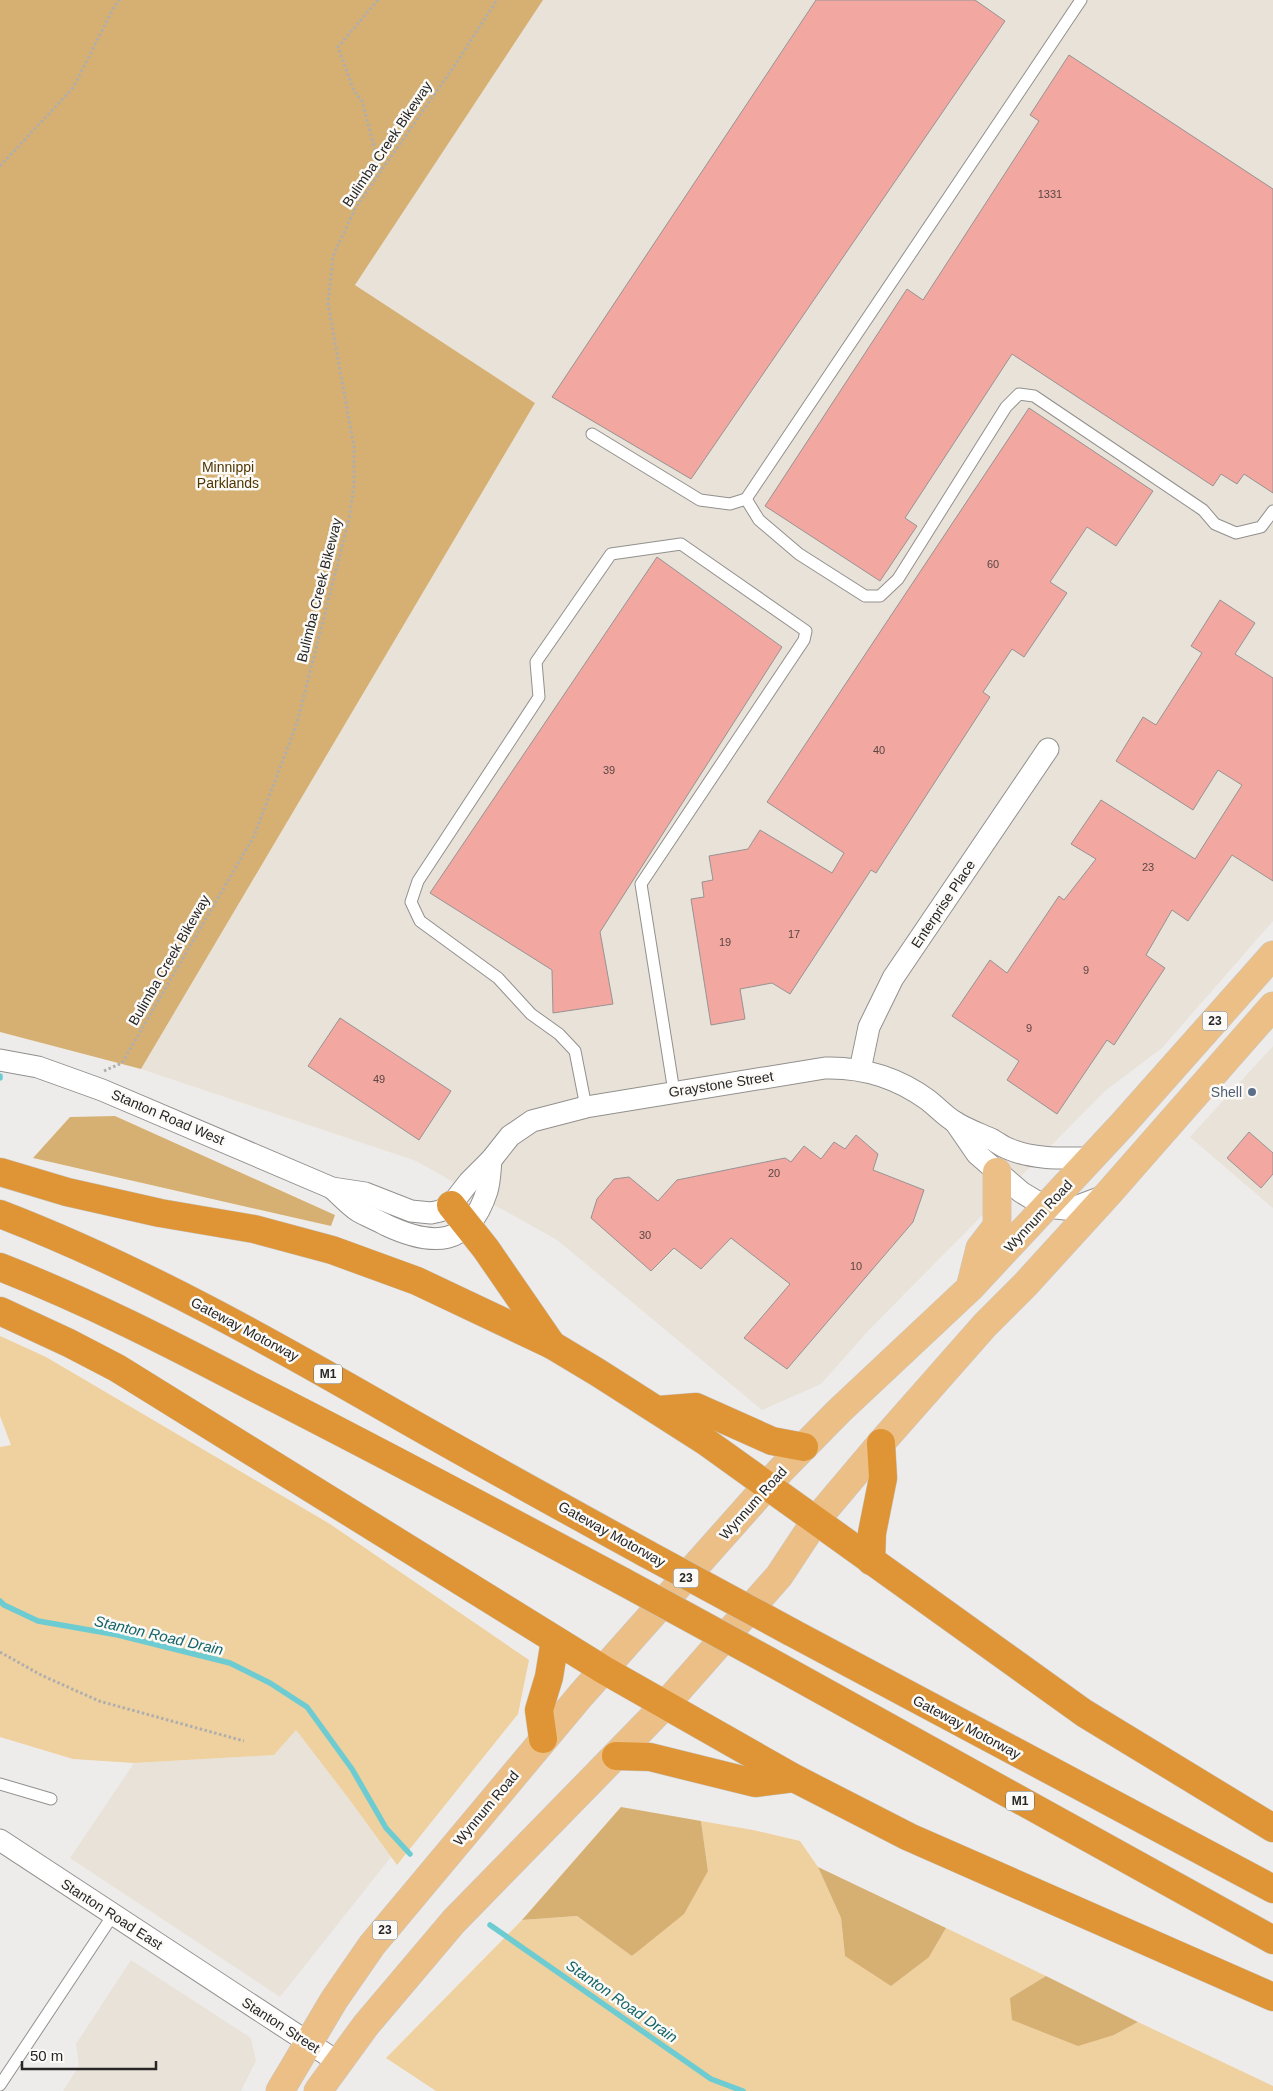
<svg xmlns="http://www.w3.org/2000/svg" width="1273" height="2091" font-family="Arial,sans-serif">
  <rect width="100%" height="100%" fill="#eeecea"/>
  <g fill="#e8e2d8">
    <polygon points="543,0 1273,0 1273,921 1162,1048 1105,1091 869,1330 821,1384 762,1410 557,1240 416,1161 141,1069 535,403 355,285"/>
    <polygon points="1273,1046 1273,1208 1190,1137"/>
    <polygon points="296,1730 349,1799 391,1857 280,1997 70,1858 134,1763 274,1755"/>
    <polygon points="131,1960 251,2038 256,2061 241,2091 63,2091 79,2066 76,2044"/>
  </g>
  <g fill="#efd09f">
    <polygon points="0,1336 46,1357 330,1524 529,1660 518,1714 397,1865 349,1799 296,1730 274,1755 134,1763 73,1759 0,1737 0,1447 11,1445 0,1416"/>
    <polygon points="701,1821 753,1830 800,1841 818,1867 841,1918 845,1956 929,1957 946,1928 1046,1976 1010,1998 1114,2035 1138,2022 1273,2086 1273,2091 436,2091 386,2058 522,1920 577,1916 633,1956 708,1871"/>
  </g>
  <g fill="#d6b073">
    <polygon points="0,0 543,0 355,285 535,403 141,1069 0,1032"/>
    <polygon points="115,1116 335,1215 331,1226 33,1158 70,1117"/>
    <polygon points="621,1807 701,1821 708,1871 684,1914 632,1956 577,1916 522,1920"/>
    <polygon points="818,1867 946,1928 929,1957 891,1986 845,1956 841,1918"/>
    <polygon points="1046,1976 1138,2022 1114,2035 1078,2046 1012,2020 1010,1998"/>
  </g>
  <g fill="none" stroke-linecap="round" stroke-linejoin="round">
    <g stroke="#6cccd2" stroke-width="5.5">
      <polyline points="0,1078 0,1076"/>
      <polyline points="0,1601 4,1605 38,1621 118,1635 230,1663 270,1683 307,1707 352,1769 386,1828 410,1854"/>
      <polyline points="490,1925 711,2079 743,2091"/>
    </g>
  </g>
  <g fill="#f2a7a0" stroke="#979393">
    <polygon points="816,0 975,0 1005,21 691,479 552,397"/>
    <polygon points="1069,55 1273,189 1273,493 1244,474 1237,484 1221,474 1213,486 1012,354 905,518 917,526 880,581 765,506 907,289 923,300 1039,121 1030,115"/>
    <polygon points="1029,408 1153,491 1116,546 1087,527 1050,582 1067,593 1024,657 1012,649 983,692 990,697 876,873 871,870 790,994 772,983 740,989 745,1019 711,1025 691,899 704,897 702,882 713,880 709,856 748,849 760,830 832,873 844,853 767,802"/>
    <polygon points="657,557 782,647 600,932 613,1004 553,1013 552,970 430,893"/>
    <polygon points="1220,600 1255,623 1235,654 1273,678 1273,881 1232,855 1188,921 1172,910 1146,955 1165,968 1114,1045 1107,1040 1057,1114 1007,1080 1019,1061 952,1016 990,960 1007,973 1059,896 1064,900 1096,859 1071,844 1101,800 1195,859 1242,785 1218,770 1193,810 1116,761 1143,717 1156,725 1202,653 1191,646"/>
    <polygon points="340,1018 451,1091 419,1140 308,1066"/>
    <polygon points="1249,1132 1273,1153 1273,1174 1261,1188 1227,1158"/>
    <polygon points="856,1135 878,1154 873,1170 924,1190 913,1222 787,1369 744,1338 790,1284 731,1238 701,1269 674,1248 651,1271 591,1218 597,1199 614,1179 629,1177 658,1201 677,1180 785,1158 791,1162 804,1146 821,1159 834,1142 845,1149"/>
  </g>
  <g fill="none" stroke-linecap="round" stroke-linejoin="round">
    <g stroke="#92908e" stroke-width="13">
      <g id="service">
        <polyline points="592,434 700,500 730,504 746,499 1081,0"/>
        <polyline points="746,499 759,520 799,554 865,596 880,596 898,579 1006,407 1019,394 1034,396 1203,510 1215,524 1236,533 1261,527 1273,511"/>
        <polyline points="586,1107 575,1051 559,1034 531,1014 498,978 420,921 411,902 418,881 539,697 536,662 611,554 681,544 806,631 804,640 641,884 674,1092"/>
        <polyline points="0,1784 51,1799"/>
        <polyline points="0,2085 113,1915"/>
      </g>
    </g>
    <g stroke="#92908e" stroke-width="23">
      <g id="minor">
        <path d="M0,1060L38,1067L102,1090L332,1188L365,1193L411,1211L431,1213L440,1211L451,1205L469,1182L491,1160L510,1136L532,1121L586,1107L825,1068C862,1067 898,1078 928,1100C937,1107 945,1116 955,1122C966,1129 980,1134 993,1140C998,1143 1003,1147 1009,1149C1035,1160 1065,1158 1092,1158"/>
        <polyline points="860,1070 869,1027 893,978 1048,749"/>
        <polyline points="955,1122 977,1154 1021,1192 1046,1207 1065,1209 1075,1207 1107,1195"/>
        <path d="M332,1188C340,1195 349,1205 358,1211C367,1216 377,1220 386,1225C433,1247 469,1247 487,1191C490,1181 490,1170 491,1160"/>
        <polyline points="0,1840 338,2062"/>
      </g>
    </g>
    <g stroke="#c7c7c6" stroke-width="29">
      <g id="primary">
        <polyline points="971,1284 980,1248 997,1226 997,1172"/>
        <polyline points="280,2091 334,2000 372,1945 581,1695 781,1470 839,1411 970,1288 1122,1125 1273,955"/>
        <polyline points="318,2091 366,2025 454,1921 665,1705 779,1576 816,1520 881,1443 985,1325 1025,1285 1108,1194 1273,1006"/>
      </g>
    </g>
    <g stroke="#c7c7c6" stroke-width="29">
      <g id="motorway">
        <polyline points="0,1172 67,1192 160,1213 254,1229 332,1250 417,1281 552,1345 597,1372 705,1441 1084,1713 1273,1828"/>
        <polyline points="451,1205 486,1249 552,1345"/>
        <path d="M0,1214C143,1269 276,1345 408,1421C487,1466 567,1510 647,1554"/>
        <path d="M0,1267C87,1301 171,1344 253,1387C377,1450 499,1515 622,1581"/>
        <polyline points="0,1311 69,1343 117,1368 604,1670 794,1778 909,1837 1273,1997"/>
        <polyline points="658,1410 696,1407 772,1441 804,1447"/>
        <polyline points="871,1561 872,1533 883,1478 881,1443"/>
        <polyline points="791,1632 1273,1889"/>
        <polyline points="767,1660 1273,1940"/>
        <polyline points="543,1739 539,1710 549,1677 555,1640"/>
        <polyline points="616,1756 650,1757 755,1783 794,1778"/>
      </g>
    </g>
    <g stroke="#b0aead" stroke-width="3" stroke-dasharray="2.5 2.5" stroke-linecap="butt">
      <polyline points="378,0 338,47 354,91 362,101 380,169"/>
      <polyline points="0,166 73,88 114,7 120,0"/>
      <polyline points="104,1071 122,1063 254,836 297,723 349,519 354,486 354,447 328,304 333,256 356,207 457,62 497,0"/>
      <polyline points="0,1652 41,1675 99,1701 244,1741"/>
    </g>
    <use href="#service" stroke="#fff" stroke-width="11"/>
    <use href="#minor" stroke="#fff" stroke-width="21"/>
    <use href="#primary" stroke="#ecbf86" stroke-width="28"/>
    <use href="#motorway" stroke="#df9535" stroke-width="28"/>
    <g stroke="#c7c7c6" stroke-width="29" stroke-linecap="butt">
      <g id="motorway-bridge">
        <polyline points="647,1554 791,1632"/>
        <polyline points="622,1581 767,1660"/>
      </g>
    </g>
    <use href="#motorway-bridge" stroke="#df9535" stroke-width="28"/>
  </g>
  <circle fill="#5c6f8a" stroke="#fbfaf7" stroke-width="2" cx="1252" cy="1092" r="5"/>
  <g text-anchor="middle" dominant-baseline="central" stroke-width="5" stroke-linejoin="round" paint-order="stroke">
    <g font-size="11" fill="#5a4644">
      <text x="1050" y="194">1331</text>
      <text x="993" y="564">60</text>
      <text x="879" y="750">40</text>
      <text x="609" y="770">39</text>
      <text x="1148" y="867">23</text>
      <text x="794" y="934">17</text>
      <text x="725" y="942">19</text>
      <text x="1086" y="970">9</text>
      <text x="1029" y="1028">9</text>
      <text x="379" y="1079">49</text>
      <text x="774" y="1173">20</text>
      <text x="645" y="1235">30</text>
      <text x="856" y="1266">10</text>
    </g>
    <g fill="#fbfaf7" stroke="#676664" stroke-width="1">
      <rect x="1202.5" y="1011.5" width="25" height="19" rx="4"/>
      <rect x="314" y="1364.5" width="28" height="19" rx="4"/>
      <rect x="673.5" y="1568.5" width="25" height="19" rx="4"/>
      <rect x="1006" y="1791.5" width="28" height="19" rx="4"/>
      <rect x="372.5" y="1920.5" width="25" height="19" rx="4"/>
    </g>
    <g font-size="12" font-weight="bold" fill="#272625">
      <text x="1215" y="1021">23</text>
      <text x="328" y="1374">M1</text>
      <text x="686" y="1578">23</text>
      <text x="1020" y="1801">M1</text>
      <text x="385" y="1930">23</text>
    </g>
    <g font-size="14" fill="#272625" stroke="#fbfaf7">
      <text transform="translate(387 144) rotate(-56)">Bulimba Creek Bikeway</text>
      <text transform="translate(319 590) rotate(-76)">Bulimba Creek Bikeway</text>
      <text transform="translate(943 904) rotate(-56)">Enterprise Place</text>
      <text transform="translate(169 960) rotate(-60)">Bulimba Creek Bikeway</text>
      <text transform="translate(721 1084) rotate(-9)">Graystone Street</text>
      <text transform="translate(168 1117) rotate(23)">Stanton Road West</text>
      <text transform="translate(1038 1216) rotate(-47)">Wynnum Road</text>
      <text transform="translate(245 1329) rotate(28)">Gateway Motorway</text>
      <text transform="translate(753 1503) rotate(-48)">Wynnum Road</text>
      <text transform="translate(612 1534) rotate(29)">Gateway Motorway</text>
      <text transform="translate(967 1727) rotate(28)">Gateway Motorway</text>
      <text transform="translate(486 1808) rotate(-50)">Wynnum Road</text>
      <text transform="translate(112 1914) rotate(33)">Stanton Road East</text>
      <text transform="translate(281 2025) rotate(33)">Stanton Street</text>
    </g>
    <g font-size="14" fill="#503602" stroke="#fbfaf7">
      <text x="228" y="467">Minnippi<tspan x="228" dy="16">Parklands</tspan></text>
    </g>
    <g font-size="14" fill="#4e5e75" stroke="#fbfaf7" text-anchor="end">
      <text x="1242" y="1092">Shell</text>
    </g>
    <g font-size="15" font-style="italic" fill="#136468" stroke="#fbfaf7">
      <text transform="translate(159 1635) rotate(13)">Stanton Road Drain</text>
      <text transform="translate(622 2001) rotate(35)">Stanton Road Drain</text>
    </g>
  </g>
  <path d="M22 2061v8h134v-8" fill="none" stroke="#272625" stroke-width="2.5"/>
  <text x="30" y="2061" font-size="15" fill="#272625" stroke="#fbfaf7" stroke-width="4" paint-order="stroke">50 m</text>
</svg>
